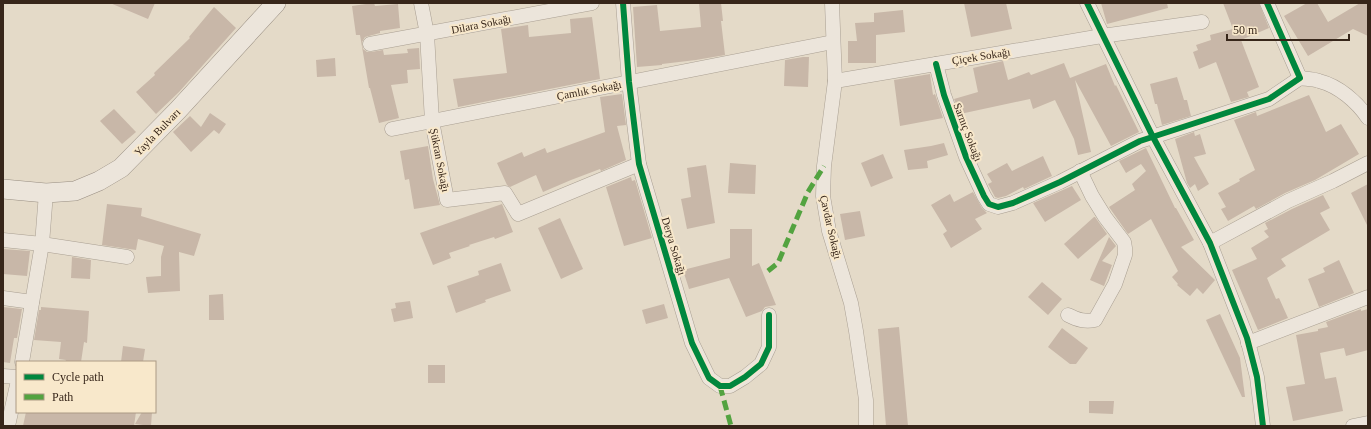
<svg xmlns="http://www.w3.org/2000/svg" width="1371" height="429" font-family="'Times New Roman',serif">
  <rect width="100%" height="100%" fill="#e4dac8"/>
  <g fill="#c8b7a8">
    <polygon points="110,3 155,3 148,19"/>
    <polygon points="373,3 374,3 375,6 398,4 400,28 380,31 380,33 365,37 362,42 363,49 367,52 371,52 383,50 384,55 408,53 407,49 419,48 420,69 407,70 408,83 391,85 399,118 379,123 370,88 369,88 360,35 356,35 352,6"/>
    <polygon points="699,3 721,3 723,21 721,21 725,55 696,60 662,64 662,65 637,67 633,7 657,5 660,31 701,27"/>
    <polygon points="964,3 1006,3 1012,29 971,37"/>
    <polygon points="1101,3 1167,3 1168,8 1107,24"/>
    <polygon points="1223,3 1259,3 1269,28 1241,40 1259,87 1247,92 1249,97 1231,102 1216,62 1199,69 1193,52 1198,50 1196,45 1211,40 1210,35 1233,29"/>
    <polygon points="1307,3 1317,3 1328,22 1360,3 1368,3 1368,36 1353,29 1308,56 1284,16"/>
    <polygon points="214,7 236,28 179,92 156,114 136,92 155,75 154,73 190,38 189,37"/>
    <polygon points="903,10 905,32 876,35 876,63 848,63 848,41 857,41 855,23 874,22 874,13"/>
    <polygon points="592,17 600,79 458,107 453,79 507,73 501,29 528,25 529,37 571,33 570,19"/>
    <polygon points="803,57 809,57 808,87 784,86 785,60"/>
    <polygon points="335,58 336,76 317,77 316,60"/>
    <polygon points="1003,61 1008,80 1029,72 1031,75 1064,63 1070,78 1106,64 1115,86 1116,85 1139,132 1111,146 1075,80 1091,152 1078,155 1074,139 1055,100 1033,109 1030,99 960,114 954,99 978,92 973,68"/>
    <polygon points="930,74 933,95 935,94 943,118 900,126 894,80"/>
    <polygon points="1177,77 1184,100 1187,100 1191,116 1162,125 1157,104 1155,104 1150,84"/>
    <polygon points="622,94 626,125 617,126 626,160 601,171 600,169 571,180 543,192 536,175 510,187 507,185 497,163 522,152 524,157 545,148 547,153 605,132 600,97"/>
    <polygon points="1309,95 1326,132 1341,124 1359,154 1315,180 1285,193 1256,209 1254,206 1228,221 1221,209 1226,207 1218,193 1240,181 1239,179 1255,170 1234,120 1256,112 1257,116"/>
    <polygon points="114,109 136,132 122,144 100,121"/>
    <polygon points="210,113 226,124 219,134 214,130 191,152 173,132 190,116 201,127"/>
    <polygon points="1194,132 1195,136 1200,134 1206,154 1194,157 1209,184 1198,191 1195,184 1190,188 1187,183 1175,139"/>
    <polygon points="944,143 948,155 927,161 928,168 908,170 904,150 931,146"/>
    <polygon points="428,146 433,179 440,205 414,209 409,179 405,180 400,151"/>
    <polygon points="1146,148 1175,208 1176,208 1194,240 1181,247 1215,280 1203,294 1197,288 1190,296 1177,285 1178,284 1172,277 1178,271 1151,219 1128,234 1109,207 1135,190 1132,184 1146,171 1141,164 1126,173 1119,161"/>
    <polygon points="883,154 893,178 871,187 861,163"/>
    <polygon points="1043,156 1052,176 1024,189 1023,187 1006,196 998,198 995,197 988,184 992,182 987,174 1007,163 1012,171"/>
    <polygon points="730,163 756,165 755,194 728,193"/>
    <polygon points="706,165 715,223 687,229 681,199 691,197 687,168"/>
    <polygon points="631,177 632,181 635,180 652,238 624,246 606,187"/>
    <polygon points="1368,184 1368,227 1351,193"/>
    <polygon points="1072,186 1081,200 1045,222 1033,203"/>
    <polygon points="973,192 982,208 987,213 975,219 982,229 951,248 943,234 947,231 931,205 950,194 954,202"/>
    <polygon points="1323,195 1330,208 1320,213 1330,230 1281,259 1286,266 1267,278 1276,299 1279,298 1288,318 1258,330 1232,270 1257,259 1251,248 1269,237 1264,231 1268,229 1265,223 1292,209"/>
    <polygon points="107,204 142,208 141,216 201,234 194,256 179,252 180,291 148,293 146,277 161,276 161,257 164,246 138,239 136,250 102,245"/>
    <polygon points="502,204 513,232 495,239 494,237 469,245 470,246 449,253 451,258 433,265 420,233"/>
    <polygon points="860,211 865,236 845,240 840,214"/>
    <polygon points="1094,217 1095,217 1107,234 1078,259 1064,244"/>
    <polygon points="560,218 583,269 561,279 538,228"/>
    <polygon points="730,229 752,229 752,266 759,263 776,305 765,307 762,311 746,317 729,278 689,289 683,270 730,258"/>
    <polygon points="1109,237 1116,246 1102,261 1112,265 1104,286 1090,280"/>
    <polygon points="3,249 30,251 27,276 3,274"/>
    <polygon points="72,257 91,260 90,279 71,278"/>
    <polygon points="1339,260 1354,293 1319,307 1308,279 1325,272 1323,268"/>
    <polygon points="501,263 511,291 485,300 486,302 456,313 447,286 479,275 478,271"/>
    <polygon points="1042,282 1062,299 1048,315 1028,297"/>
    <polygon points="223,294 224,320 209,320 209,295"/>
    <polygon points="410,301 413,318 394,322 391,309 396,308 395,303"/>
    <polygon points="664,304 668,318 646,324 642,310"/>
    <polygon points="3,307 22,309 17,338 14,338 10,363 3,362"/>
    <polygon points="41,307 89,311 87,343 84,342 81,362 65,362 66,360 59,359 61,342 34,340 39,310 41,310"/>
    <polygon points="1361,309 1361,311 1368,309 1368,350 1346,356 1344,348 1320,353 1325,379 1336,377 1343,411 1293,421 1286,387 1305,384 1296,335 1318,331 1318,329 1328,327 1326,322"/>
    <polygon points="1220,314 1240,358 1245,397 1242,397 1206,320"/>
    <polygon points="899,327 908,426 886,426 878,329"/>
    <polygon points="1062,328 1088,348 1076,364 1070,364 1048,347"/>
    <polygon points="123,346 145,349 143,362 121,362"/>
    <rect x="428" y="365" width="17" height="18"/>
    <polygon points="1089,401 1114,401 1113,414 1089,413"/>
    <polygon points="26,412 136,412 134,426 23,426"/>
    <polygon points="142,412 152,412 151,426 135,424"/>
  </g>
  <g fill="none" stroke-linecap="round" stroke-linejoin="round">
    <g stroke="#a99f92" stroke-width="15">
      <g id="minor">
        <polyline points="421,3 427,34 432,121 447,200 505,193 518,214 639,164"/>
        <polyline points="623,3 629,82 639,164 692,343 709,378 720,386 730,386 745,377 761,364 769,347 769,315"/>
        <polyline points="832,3 835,81 824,166 823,196 829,231 851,303 856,331 866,400 866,426"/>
        <polyline points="1087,3 1153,137 1210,243 1247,338 1257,377 1263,426"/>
        <polyline points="370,44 592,3"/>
        <polyline points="936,64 944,95 966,157 984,196 989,204 998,207 1013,203 1060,182 1140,141 1269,99 1300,78 1267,3"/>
        <path d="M1300,78C1306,79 1313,79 1319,81C1339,86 1357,102 1368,118"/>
        <polyline points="835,81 1102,36 1202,22"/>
        <polyline points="392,129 833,42"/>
        <polyline points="3,240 42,244 127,257"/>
        <polyline points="1210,243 1288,201 1333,181 1368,163"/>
        <polyline points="3,298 32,302"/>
        <path d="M1068,315C1078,320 1085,322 1095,320L1115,284L1125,255V248L1124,242L1105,217L1092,196L1080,171"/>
        <polyline points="1248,343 1368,297"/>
        <polyline points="22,362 42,244 46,193"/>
        <polyline points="3,376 17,377"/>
        <polyline points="8,426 17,385"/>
        <polyline points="1353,426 1368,423"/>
      </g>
    </g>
    <g stroke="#988e82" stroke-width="20">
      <polyline id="secondary" points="3,189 46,193 75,191 99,181 121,168 178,110 276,3"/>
    </g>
    <use href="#minor" stroke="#ece5db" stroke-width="14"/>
    <use href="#secondary" stroke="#ece5db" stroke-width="19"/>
    <g stroke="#53a340" stroke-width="5" stroke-dasharray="10 5" stroke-linecap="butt">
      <polyline points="768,271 778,263 808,192 824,166"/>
      <polyline points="720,386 731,426"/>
    </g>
    <g stroke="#f8e8cb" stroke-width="8">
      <g id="cycleway">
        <polyline points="623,3 629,82 639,164 692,343 709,378 720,386 730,386 745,377 761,364 769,347 769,315"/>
        <polyline points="1087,3 1153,137 1210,243 1247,338 1257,377 1263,426"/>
        <polyline points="936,64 944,95 966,157 984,196 989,204 998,207 1013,203 1060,182 1140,141 1269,99 1300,78 1267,3"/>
      </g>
    </g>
    <use href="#cycleway" stroke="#00873e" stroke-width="6"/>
  </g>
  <g text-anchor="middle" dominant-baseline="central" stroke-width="4" stroke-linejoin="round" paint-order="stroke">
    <g font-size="11" fill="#37261a" stroke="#f8e8cb">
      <text transform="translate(481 24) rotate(-11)">Dilara Sokağı</text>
      <text transform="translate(981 56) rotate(-9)">Çiçek Sokağı</text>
      <text transform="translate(589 90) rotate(-11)">Çamlık Sokağı</text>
      <text transform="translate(157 132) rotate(-46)">Yayla Bulvarı</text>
      <text transform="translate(968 132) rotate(69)">Sarnıç Sokağı</text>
      <text transform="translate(440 160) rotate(79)">Şükran Sokağı</text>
      <text transform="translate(831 227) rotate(77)">Çavdar Sokağı</text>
      <text transform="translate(674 246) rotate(73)">Derya Sokağı</text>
    </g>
  </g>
  <rect width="1371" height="429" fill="none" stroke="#37261a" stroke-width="8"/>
  <rect x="16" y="361" width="140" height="52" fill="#f8e8cb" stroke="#ab9a84"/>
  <rect x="24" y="374" width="20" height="6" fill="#00873e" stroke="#ab9a84"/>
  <text x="52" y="381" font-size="12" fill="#37261a">Cycle path</text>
  <rect x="24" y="394" width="20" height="6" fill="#53a340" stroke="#ab9a84"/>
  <text x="52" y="401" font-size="12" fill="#37261a">Path</text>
  <path d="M1227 34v6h122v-6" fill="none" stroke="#37261a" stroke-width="2"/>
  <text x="1233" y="34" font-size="12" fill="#37261a" stroke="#f8e8cb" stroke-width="3" paint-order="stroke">50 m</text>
</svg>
